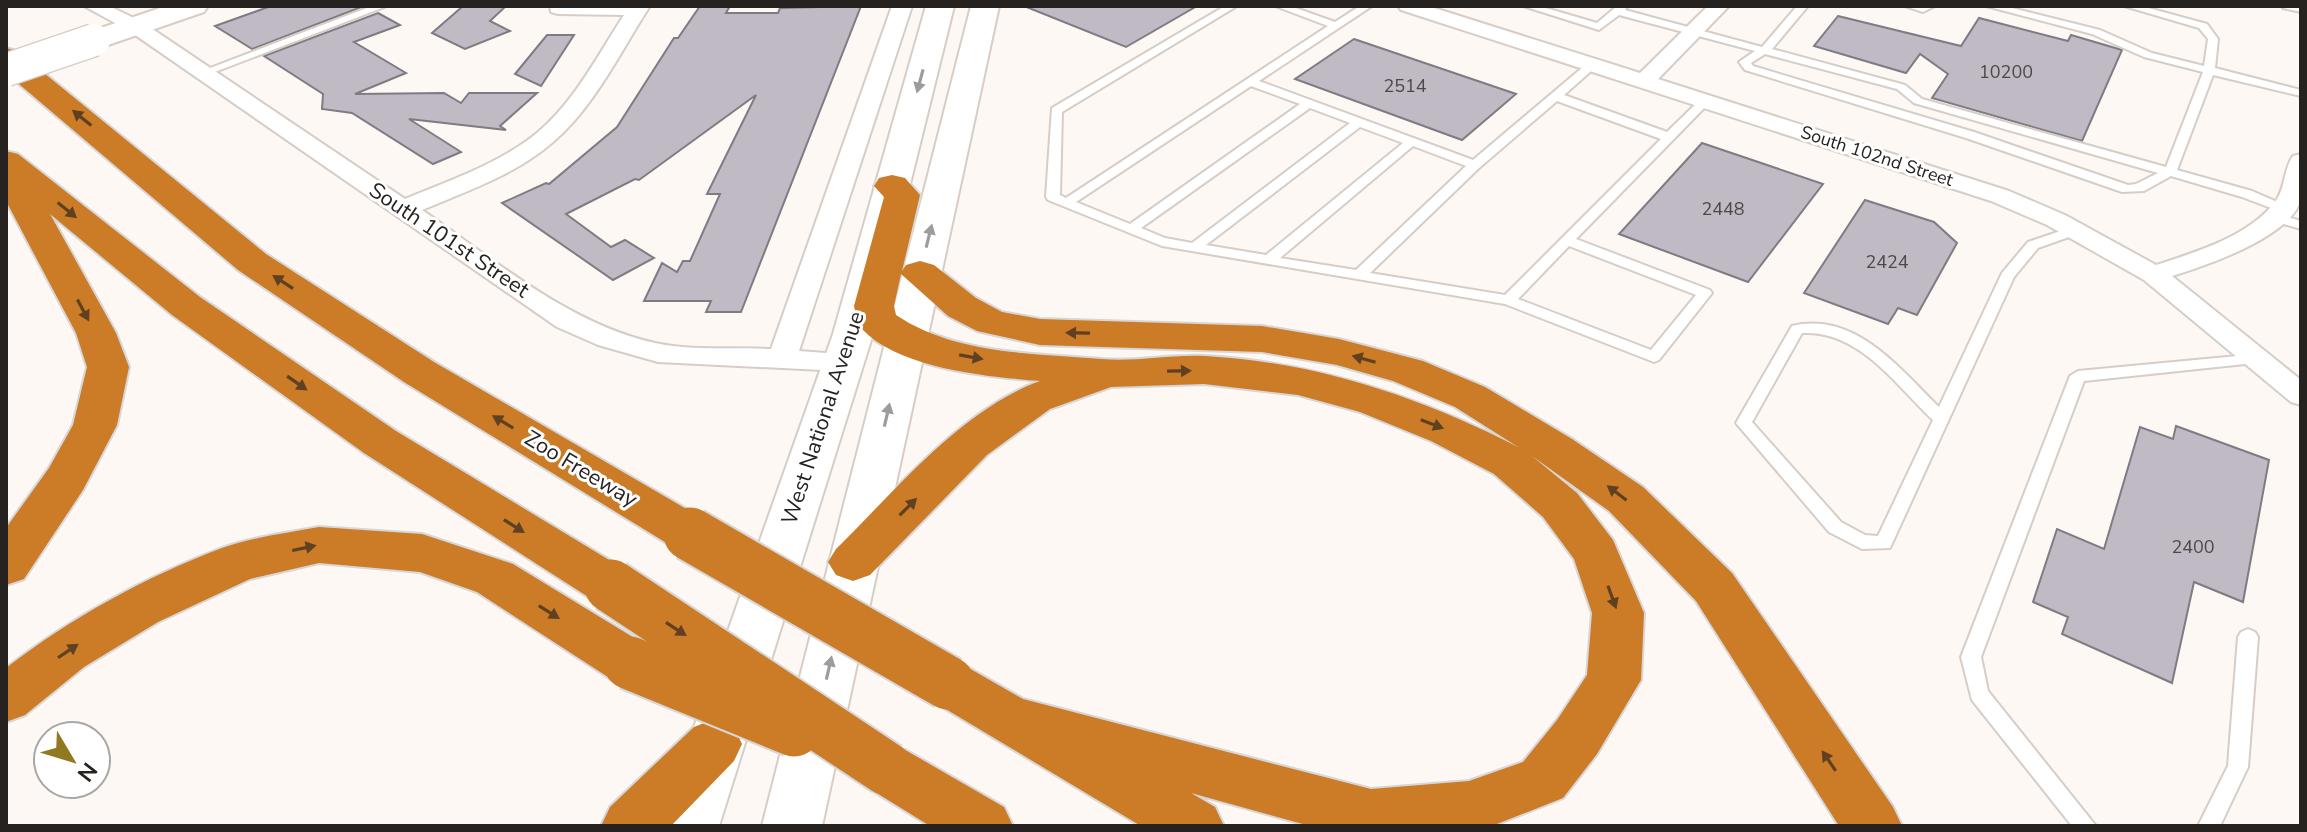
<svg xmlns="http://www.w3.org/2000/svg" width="2307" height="832" font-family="'Nunito Sans',sans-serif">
  <rect width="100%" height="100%" fill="#fef8f4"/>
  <g fill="#bfbac3" stroke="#7f7b83" stroke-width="2">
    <polygon points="271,6 364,6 252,49 215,26"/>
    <polygon points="463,6 506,6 490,21 510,31 465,49 432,33"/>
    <polygon points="700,6 730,6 726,13 778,13 780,8 861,6 741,312 706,312 711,301 644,301 662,263 677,272 683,261 690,261 720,194 707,194 756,95 639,180 635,179 566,214 611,247 625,240 654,258 613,280 502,203 546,183 549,184 617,127 674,38 678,38"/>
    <polygon points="1024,6 1197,6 1126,47"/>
    <polygon points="378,13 400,25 354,42 406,73 355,94 444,93 461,103 469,93 537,93 500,126 506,130 409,119 461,152 433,164 352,113 322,109 323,94 264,56"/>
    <polygon points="1838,16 1961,46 1979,18 2068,41 2071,35 2122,50 2082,141 1932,98 1948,74 1920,54 1906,73 1814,46"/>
    <polygon points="547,35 574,35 541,86 515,74"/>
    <polygon points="1354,39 1516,94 1462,140 1295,79"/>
    <polygon points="1702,143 1823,184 1748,282 1619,234"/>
    <polygon points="1865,200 1934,222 1957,243 1917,315 1898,308 1888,324 1804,293"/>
    <polygon points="2176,426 2269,460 2243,602 2194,582 2172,683 2062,634 2068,617 2033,602 2057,529 2104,549 2140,427 2173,439"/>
  </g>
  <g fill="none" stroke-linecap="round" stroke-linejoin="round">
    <g stroke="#d6cdc6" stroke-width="4">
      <g id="lane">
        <polygon points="372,6 387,6 207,75 197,73"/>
        <path d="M1225,6H1237L1062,112L1060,195L1066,198L1328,26L1275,6H1290L1335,22L1360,6H1372L1259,81L1473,160L1589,62L1599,64L1564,95L1667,132L1702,98H1710V102L1576,239L1710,290L1712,293L1659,360L1654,362L1505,304L1162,246L1048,200L1046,197L1052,108ZM1251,86L1300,104L1130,224L1076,202ZM1557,101L1661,139L1505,295L1370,273L1479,168ZM1310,108L1350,123L1192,243L1165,238L1141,228ZM1360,127L1403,143L1266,255L1206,245ZM1413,146L1466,166L1356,270L1280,258ZM1569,246L1696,295L1651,350L1518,299Z"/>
        <path d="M1523,6H1539L1597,23L1617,6H1628L1625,10L1762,47L1797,6H1808L1772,49L1905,85L1922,99L2166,167L2203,72L2144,57L2092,34L1986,6H2004L2100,30L2152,53L2204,66L2208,39L2199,28L2124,6H2141L2207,24L2218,39L2215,68L2301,90V96L2213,75L2177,170L2252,191L2291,208L2284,212L2279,211L2242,197L2171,176L2144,191L2122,192L1966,138L1745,70L1739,62L1755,51L1619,15L1599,30ZM1765,54L1897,89L1914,103L2158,173L2136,184L2128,185L1974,132L1753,66L1751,63Z"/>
        <polygon points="1905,6 1935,6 1923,12"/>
        <polygon points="2282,6 2301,6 2301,12 2283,8"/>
        <polygon points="2274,213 2301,221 2301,229 2269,220 2267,217"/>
        <path d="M2075,226L2080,227V233L2038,248L2014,277L1890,548L1862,549L1829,532L1736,423L1792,326C1855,311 1899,368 1939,407L2002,273L2028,242ZM1802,333C1859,330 1895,384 1933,420L1878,536L1865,535L1841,522L1752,422Z"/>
        <polygon points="2259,354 2264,356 2267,359 2264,362 2084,381 1981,657 1988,691 2096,826 2072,826 1972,700 1961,657 2070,376 2078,371"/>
        <polygon points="2248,629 2255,632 2258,637 2248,767 2220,826 2198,826 2228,766 2238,637 2241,632"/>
      </g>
    </g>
    <g stroke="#d6cdc6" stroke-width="4">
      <g id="street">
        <path d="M84,6H109L142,22L405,199C450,180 499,164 537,133C575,101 598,55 624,15L558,14L551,12L550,6H650C620,52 595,106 553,142C515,175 467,191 422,210C495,260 567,323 655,343C691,351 734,347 771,349L892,6H912L799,351L853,355L857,362L853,369L843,371L658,362L598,345L557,327L128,30Z"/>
        <path d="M1398,6H1428L1640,73L1708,6H1729L1658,79L2009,191L2065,215L2156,265C2196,252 2248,237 2275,202C2286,188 2283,170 2293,156L2301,154C2301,168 2304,184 2301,198C2294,236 2205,266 2172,276L2301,380V405L2291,402L2144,280L2047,225L1991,201L1401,10Z"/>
      </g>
    </g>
    <g stroke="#d6cdc6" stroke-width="4">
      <g id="secondary">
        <polygon points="166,6 208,6 204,12 105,46 94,49 83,46 79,40 83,34"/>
        <polygon points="926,6 954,6 873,334 719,826 659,826 833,334"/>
        <polygon points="971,6 999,6 822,826 762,826"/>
      </g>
    </g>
    <g stroke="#d8d7d7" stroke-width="4">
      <g id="highway">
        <polygon points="6,48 17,51 266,254 434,362 707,521 714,534 707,547 690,552 673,547 404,382 238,270 6,73"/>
        <polygon points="6,151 18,154 200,297 396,431 629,572 636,586 629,600 611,606 593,600 364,453 172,315 50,214 116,333 129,367 117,425 83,490 24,579 6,585 6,528 49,468 73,425 87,367 76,333 6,201"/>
        <path d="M892,175L905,178L920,195L902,271L906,265L920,261L934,265L976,298L1002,312L1040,319L1262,326L1339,339L1423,361L1485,387L1572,439L1643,487L1732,573L1893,807L1902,826H1839L1696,601L1609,511L1532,456L1577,493L1613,540L1644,613L1641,680L1597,754L1563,798L1492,826H1310L1191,793L1215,807L1224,826H1141L929,699L921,683L929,667L948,660L967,667L1023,699L1371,789L1469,781L1523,762L1557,720L1587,675L1592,613L1574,559L1543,517L1494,474L1431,441L1360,412L1298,395L1204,384L1111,387L1050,409L987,455L870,575L853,581L836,575L828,562L836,549C894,492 962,409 1040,381C990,377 899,369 862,329C856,323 856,314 854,306L884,197L874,186L879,178ZM901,274L948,316L977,331L1040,345L1262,352L1337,365L1393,381L1455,407L1518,447C1420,397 1316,362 1205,356C1171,354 1135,362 1102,359C1032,353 956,355 896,315L894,306Z"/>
        <path d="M319,527L422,534L513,564L649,647L657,663L649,679L630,685L611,679L477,592L420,572L319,563L250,579L158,622L84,667L25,715L6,722V668C71,618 145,577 222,548C253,537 287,533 319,527Z"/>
        <polygon points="714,719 734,727 742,744 734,761 671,826 601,826 610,807 694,727"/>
        <polygon points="887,744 907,751 1004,807 1013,826 930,826 867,787 858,769 867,751"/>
      </g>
    </g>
    <use href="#lane" fill="#fff" fill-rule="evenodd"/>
    <use href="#street" fill="#fff" fill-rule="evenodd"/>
    <use href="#secondary" fill="#fff" fill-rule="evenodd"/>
    <use href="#highway" fill="#cc7b27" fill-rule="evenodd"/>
    <g stroke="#d6cdc6" stroke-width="35" stroke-linecap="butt">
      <polyline id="secondary-bridge" points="6,70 94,40"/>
    </g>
    <g stroke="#d8d7d7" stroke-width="57" stroke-linecap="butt">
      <g id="highway-bridge">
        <polyline points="690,534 948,683"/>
        <polyline points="611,586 887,769"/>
        <polyline points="630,663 794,730"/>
      </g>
    </g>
    <use href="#secondary-bridge" stroke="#fff" stroke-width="32"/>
    <use href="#highway-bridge" stroke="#cc7b27" stroke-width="53"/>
  </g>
  <defs><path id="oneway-solid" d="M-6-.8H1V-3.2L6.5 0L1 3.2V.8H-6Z" transform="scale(2)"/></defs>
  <g fill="#9d9c9b">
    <use href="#oneway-solid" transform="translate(920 81) rotate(105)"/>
    <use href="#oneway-solid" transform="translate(929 236) rotate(-76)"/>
    <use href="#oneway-solid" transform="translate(887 415) rotate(-77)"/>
    <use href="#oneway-solid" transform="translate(829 668) rotate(-77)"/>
  </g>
  <g fill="#5f4122">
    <use href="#oneway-solid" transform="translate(82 118) rotate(-141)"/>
    <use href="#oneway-solid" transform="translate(67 210) rotate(39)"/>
    <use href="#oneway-solid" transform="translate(283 282) rotate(-147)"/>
    <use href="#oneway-solid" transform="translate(83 310) rotate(62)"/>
    <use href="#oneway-solid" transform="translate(1078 333) rotate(-179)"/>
    <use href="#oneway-solid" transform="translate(971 357) rotate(10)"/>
    <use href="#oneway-solid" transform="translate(1364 359) rotate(-164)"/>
    <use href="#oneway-solid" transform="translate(1179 371) rotate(-1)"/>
    <use href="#oneway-solid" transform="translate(297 383) rotate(35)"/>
    <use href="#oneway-solid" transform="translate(503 422) rotate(-149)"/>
    <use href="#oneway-solid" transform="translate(1432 424) rotate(21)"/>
    <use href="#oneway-solid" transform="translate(1617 493) rotate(-143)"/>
    <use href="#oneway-solid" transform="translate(908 507) rotate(-45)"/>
    <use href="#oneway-solid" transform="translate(514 526) rotate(32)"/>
    <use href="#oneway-solid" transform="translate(304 548) rotate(-12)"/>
    <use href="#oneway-solid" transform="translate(1612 597) rotate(70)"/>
    <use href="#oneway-solid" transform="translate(549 612) rotate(32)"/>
    <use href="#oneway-solid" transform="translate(676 629) rotate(33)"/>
    <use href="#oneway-solid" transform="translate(68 651) rotate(-34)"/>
    <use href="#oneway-solid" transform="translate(1829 761) rotate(-124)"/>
  </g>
  <g text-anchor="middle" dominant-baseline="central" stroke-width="6" stroke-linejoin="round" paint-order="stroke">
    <g font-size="18" fill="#4c4849">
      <text x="2006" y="72">10200</text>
      <text x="1405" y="86">2514</text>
      <text x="1723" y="209">2448</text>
      <text x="1887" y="262">2424</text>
      <text x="2193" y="547">2400</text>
    </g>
    <g font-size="18" fill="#252220" stroke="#fff">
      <text transform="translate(1877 156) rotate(18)">South 102nd Street</text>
    </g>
    <g font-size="22" fill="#252220" stroke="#fff">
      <text transform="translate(449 240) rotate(34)">South 101st Street</text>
      <text transform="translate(823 418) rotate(-72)">West National Avenue</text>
      <text transform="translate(581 469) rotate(31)">Zoo Freeway</text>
    </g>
  </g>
  <rect width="2307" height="832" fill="none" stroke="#252220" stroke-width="16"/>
  <g transform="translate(72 760) rotate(128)"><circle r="38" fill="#ffffff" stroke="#a8a7a6" stroke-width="2"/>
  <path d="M0-6L14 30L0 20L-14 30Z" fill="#90791f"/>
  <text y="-12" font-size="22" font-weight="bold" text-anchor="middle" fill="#252220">N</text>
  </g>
</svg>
